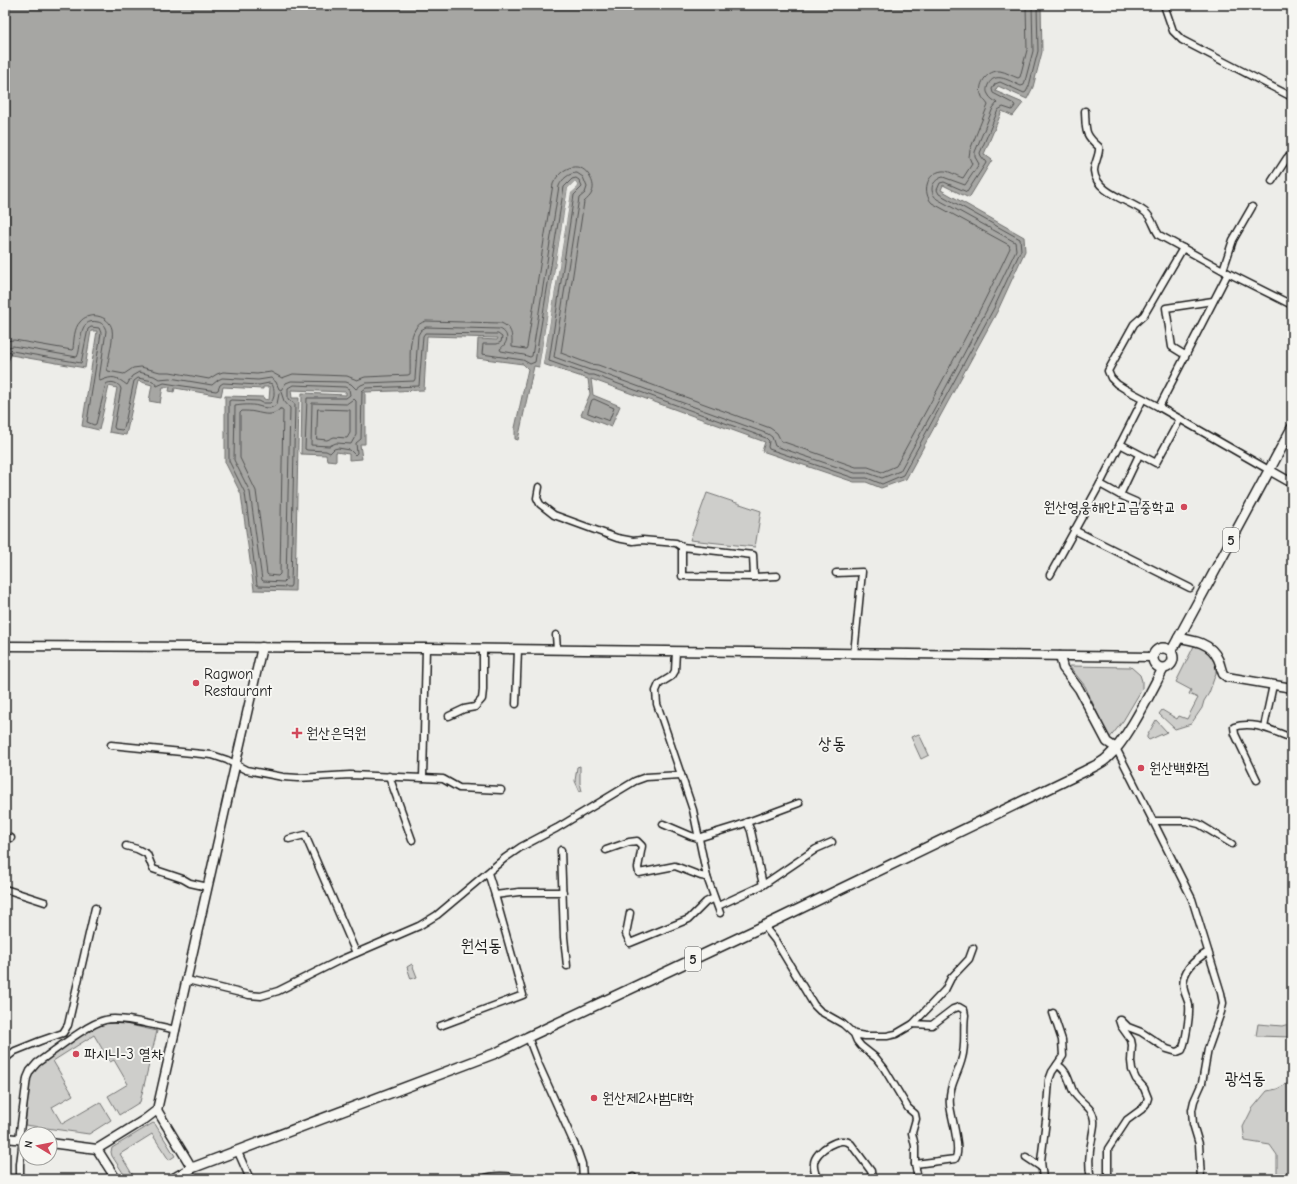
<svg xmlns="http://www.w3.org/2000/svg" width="1297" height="1184" font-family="'Comic Neue','Poor Story',sans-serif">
  <rect width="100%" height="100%" fill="#edede9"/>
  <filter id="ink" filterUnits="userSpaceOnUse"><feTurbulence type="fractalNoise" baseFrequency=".025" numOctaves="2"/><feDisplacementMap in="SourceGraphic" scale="8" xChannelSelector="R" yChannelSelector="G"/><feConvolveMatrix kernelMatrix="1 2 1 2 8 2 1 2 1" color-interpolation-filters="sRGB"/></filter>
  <g filter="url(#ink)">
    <g fill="#cececb" stroke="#757574">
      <polygon points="707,493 761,511 755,547 690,540"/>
      <polygon points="1194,646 1207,649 1214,657 1216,664 1216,673 1209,693 1204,701 1202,708 1191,724 1175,729 1159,714 1162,710 1177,719 1179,716 1187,719 1198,698 1189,694 1191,690 1176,682"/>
      <polygon points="1069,666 1131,667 1140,675 1142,681 1142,689 1123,721 1109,739 1085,686"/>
      <polygon points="1156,720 1167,732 1149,740 1147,738 1147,736"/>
      <polygon points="919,734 929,755 921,759 911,737"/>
      <polygon points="580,766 580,783 582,791 580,792 575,781 577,767"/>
      <polygon points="412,964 417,977 411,979 407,967"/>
      <polygon points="108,1022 116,1022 157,1031 140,1102 119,1115 108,1096 128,1084 114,1060 110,1062 94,1035 53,1061 73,1095 52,1107 62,1124 100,1102 111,1120 89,1134 25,1125 30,1079 32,1073 38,1065 95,1026"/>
      <polygon points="1292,1023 1292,1037 1256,1036 1258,1024 1282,1026"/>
      <polygon points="1292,1081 1292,1179 1277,1179 1277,1155 1270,1145 1245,1141 1243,1127 1252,1109 1267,1091 1277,1089"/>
      <polygon points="153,1123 155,1124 175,1156 169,1160 152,1134 120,1154 135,1179 127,1179 112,1156 111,1152 112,1148"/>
    </g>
    <polygon fill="#a6a6a3" stroke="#6f6f6d" points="5,5 1041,5 1042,52 1033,87 1027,99 998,86 995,91 1023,103 1013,116 1002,111 984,154 992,160 969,198 943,185 941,190 1024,237 1025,251 998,310 906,479 881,488 866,482 854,482 762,451 765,442 591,379 593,395 620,406 611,427 581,415 590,394 588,379 543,364 571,192 578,187 575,181 568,188 539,367 534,366 518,440 515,439 515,428 528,369 523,364 477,358 478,339 497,340 498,338 427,336 424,390 365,392 365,444 360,444 362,459 349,460 349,454 336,452 336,461 327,460 326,455 301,454 302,393 346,395 346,392 291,390 292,398 299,398 295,591 254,590 241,494 225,462 225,396 263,397 264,399 269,400 270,387 263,387 263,389 223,387 221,396 175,388 174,392 169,391 170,387 163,387 160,403 149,401 152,385 138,381 126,435 109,432 117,388 109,386 99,430 82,426 97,331 91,331 85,368 11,355 8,361 5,377"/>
    <polygon fill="#edede9" points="575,181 578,187 571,193 543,364 539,367 568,188"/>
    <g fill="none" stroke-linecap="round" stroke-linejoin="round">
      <g stroke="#535352" stroke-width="1">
        <path d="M5,341L14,340L72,350L73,349C74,340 74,328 80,322C88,311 109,315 112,329C114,339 108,358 107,369L108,371L124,374L133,368L141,367L160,372H170L209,379L217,374L223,372L257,374L271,372L282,378L293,374L347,376L357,380L365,377L408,375L410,374C411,357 406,326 426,321L501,323C513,328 512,336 512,347L526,349L527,347L553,184C561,166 582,159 591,179C593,183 594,188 592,192C591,196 587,199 584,202L561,353L590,364L598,365L770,428L777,433L781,441L856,467H868L882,472L896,466C935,394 975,323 1010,248L1009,245L932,203C922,193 926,173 942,171C949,170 956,176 963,178L972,164L969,157L970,150L988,105C986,101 982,99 981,94C978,83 988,70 1000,71C1006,72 1012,76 1018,78L1020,77L1027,50L1026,5"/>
        <path d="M5,348L13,346L77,357C83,346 76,317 98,322C103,323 105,327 106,331L99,379L100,381C114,375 116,377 127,385L132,376L139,372L154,376L159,379L170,378L212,385L218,380L222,378L258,380L271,378L276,382L279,389L281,390L286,383L291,381L346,382L351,384L356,389L361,385L366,383L414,381L415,379L418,335L421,330L426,327L500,329C510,334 508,343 500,349L501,351L524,355L530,357L532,356L559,186C562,179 569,173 577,173L583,177L587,187L585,193L579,198L554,357L590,370L596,371L768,434L772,437L775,446L855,473H868L882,478L900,471C940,398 981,325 1016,250L1015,242L937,199C928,191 932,180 943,177L965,185L979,164L975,157V152L993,108L997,103C994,100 990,99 988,94C986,91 987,88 988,85C995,70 1011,82 1021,86L1024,85L1033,51L1032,5"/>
        <path d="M5,358L8,352L12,351L81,363L88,329L91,327L99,328L101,333L87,422L94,425L96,424L106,384C110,381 119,382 121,389L114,427L115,429L122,430L124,428L134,381L138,378L153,381L157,386L164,383L216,391L218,390L220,385L223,383L259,385L269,383L272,384C275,389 275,400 270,403H263L259,401L231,400L229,401V461L245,493L257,585L259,586L290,587L291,585L295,404L288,399V388L293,385L345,387L349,389L350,395L346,398H307L305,449L307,450L326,451L330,453L334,449L338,448L350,450L355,455L357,453L356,443L361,439L362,391L366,388L419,386L423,336L425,333L498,334L502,337L501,342L497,344H483L482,354L523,360L530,364L535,362L564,187L572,179L576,178L579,180L582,187L574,195L549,361L589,375H594L766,438L769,441L768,447L769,449L854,478H867L882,484L903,475L994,308L1021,250L1020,239L939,194L937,190L940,183L944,182L967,192L986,163L985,161L981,156L980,153L998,110L1003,107L1012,110L1015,106L1014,104L993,93L992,89L995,84L1000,82L1024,93L1026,92L1029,86L1038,51L1037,5"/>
        <path d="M281,392L284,401L290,408L286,580L284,582L263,581L262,580L250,492L234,460L235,406C240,405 252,404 258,406C266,408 271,410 277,404L279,394Z"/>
        <polygon points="354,399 356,401 356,435 351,444 336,443 329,446 311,445 312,403 346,404"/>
        <polygon points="592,400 594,399 614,408 609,421 588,413"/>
        <path d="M280,409H282L283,411L280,574L278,576L268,575L267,574L256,491L240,458V413L242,411C246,411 251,411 255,412C265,414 272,417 280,409Z"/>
        <polygon points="318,409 350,410 350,433 347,438 334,437 327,440 317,439"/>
      </g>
      <g stroke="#1c1c1c" stroke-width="9">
        <g id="minor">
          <polyline points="1164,5 1173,31 1182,40 1292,97"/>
          <path d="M1085,111C1086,131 1084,134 1099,147C1100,155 1094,163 1094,171C1096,193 1129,200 1145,212C1153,218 1153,227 1159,235L1228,273L1292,305"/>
          <polyline points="1272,181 1287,158 1292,161"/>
          <polyline points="1183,248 1144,315 1134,324 1108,371 1111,378 1117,384 1125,389 1159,407 1269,470"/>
          <polyline points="1223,270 1233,240 1252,207"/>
          <polyline points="1185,355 1172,347 1166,308 1213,301"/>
          <polyline points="1159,407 1228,273"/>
          <polyline points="1120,444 1156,463 1180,419"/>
          <polyline points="1100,484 1120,495 1136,502"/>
          <polyline points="539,487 537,498 540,504 554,515 617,538 633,541 642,540 676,543 682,547 753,555 754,577 777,576"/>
          <polyline points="1120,495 1139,455"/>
          <polyline points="1074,530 1190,588"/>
          <polyline points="682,547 682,576 754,577"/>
          <polyline points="836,573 862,572 854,654"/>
          <polyline points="1050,575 1100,484 1143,399"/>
          <polyline points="556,635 557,650"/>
          <polyline points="676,651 675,671 672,676 659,684 656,691 657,704 693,810 707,877 720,913"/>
          <polyline points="516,704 518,649"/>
          <polyline points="449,716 464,709 475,707 482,699 483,690 483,649"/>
          <polyline points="1264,727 1273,685"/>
          <polyline points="111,745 212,755 227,760 246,770 283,777 298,778 350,775 423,778 443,779 459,788 501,790"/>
          <polyline points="1116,748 1153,821 1187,821 1199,824 1232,844"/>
          <polyline points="389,776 412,840"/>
          <polyline points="423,778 426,648"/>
          <path d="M1257,780L1235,734L1234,727C1254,720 1274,732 1292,738"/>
          <polyline points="1153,821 1192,899 1221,993 1223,1003 1221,1012 1208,1049 1202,1083 1194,1101 1192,1110 1193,1124 1199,1144 1201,1179"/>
          <polyline points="747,822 751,831 763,885"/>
          <polyline points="663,824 691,836 698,838 737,826 799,803"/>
          <polyline points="5,839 11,838"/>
          <polyline points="289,839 305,835 356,953"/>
          <polyline points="126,846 137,849 147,854 153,869 183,879 190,883 208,887"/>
          <polyline points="561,850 564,937 567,966"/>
          <polyline points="606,850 629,842 637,841 642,846 638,868 639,873 675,866 701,876 707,877"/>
          <polyline points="5,889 45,902"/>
          <polyline points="495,895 519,892 563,892"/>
          <polyline points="718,906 763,885 816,849 832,842"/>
          <polyline points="630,913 626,934 630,943 689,919 706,902 714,898"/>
          <path d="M764,926L775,940L814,1005L820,1011L843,1024L854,1034L865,1036H887L896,1034L913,1024L932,1025L953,1009L959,1007L964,1010L965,1015C963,1029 966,1045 962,1058C958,1075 948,1086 950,1105C951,1117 962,1150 955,1159L915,1164V1146L912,1133L916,1119L915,1114L908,1108L884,1068L876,1058L861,1046L857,1041L854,1034"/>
          <polyline points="187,980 249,995 261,996 278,991 338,961 419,926 437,915 505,858 521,847 557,828 635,781 646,777 681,775"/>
          <polyline points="913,1024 945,990 951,978 969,959 973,948"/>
          <polyline points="440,1026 523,995 495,895 488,873"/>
          <polyline points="528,1037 538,1063 578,1152 582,1164 583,1179"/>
          <polyline points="5,1059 15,1051 40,1041 63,1033 68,1025 95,908"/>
          <path d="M1057,1065C1067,1069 1069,1082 1073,1091C1078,1102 1093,1106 1094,1120C1095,1126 1092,1133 1092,1139C1089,1152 1088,1166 1091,1179"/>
          <path d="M19,1139L27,1078L30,1071L37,1063C53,1052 87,1024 105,1020C121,1016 158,1026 176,1030"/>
          <polyline points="238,1152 250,1179"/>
          <polyline points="1026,1157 1041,1167"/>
          <polyline points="915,1164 918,1179"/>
          <polyline points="633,1177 634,1179"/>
          <polyline points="20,1179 20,1164 23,1139"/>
          <path d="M483,1179C496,1174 510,1176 523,1179"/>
          <path d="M817,1179C816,1174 813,1169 814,1163C815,1151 841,1134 851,1144L871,1171L872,1179"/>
          <polyline points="1043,1179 1041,1161 1046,1120 1049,1080 1052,1072 1063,1056 1062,1040 1053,1013"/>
          <path d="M1108,1179V1149L1127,1120L1142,1109L1146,1104L1148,1098L1144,1088L1136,1079L1132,1070L1131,1061L1132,1045L1131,1040L1121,1026L1119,1020H1121L1128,1027L1141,1032L1167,1049L1177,1052L1182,1050C1186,1041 1190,1014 1189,1005C1188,1000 1185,995 1184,990C1180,972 1194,960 1208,952"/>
        </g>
      </g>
      <g stroke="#1c1c1c" stroke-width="11">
        <g id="major">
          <polyline points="1269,470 1292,483"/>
          <path d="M1178,638C1194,640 1211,643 1218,659C1220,663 1221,669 1223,674L1227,677L1292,688"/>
          <polyline points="5,646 426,648 1153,657"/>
          <polyline points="1060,656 1063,668 1079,689 1107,742 1116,748"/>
          <polyline points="157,1110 192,1168"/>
          <polyline points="5,1138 26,1140"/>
          <polyline points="50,1143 97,1149 144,1120 157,1110 262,647"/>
          <polyline points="97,1149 116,1179"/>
        </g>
      </g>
      <g stroke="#1c1c1c" stroke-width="12">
        <g id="highway">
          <circle cx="1163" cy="658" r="10"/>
          <polyline points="1171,652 1292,428"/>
          <path d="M173,1179L192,1168L496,1053L528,1037L764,926L1085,771C1092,767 1101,764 1107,758C1128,739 1149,695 1163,669"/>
        </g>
      </g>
      <use href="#minor" stroke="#f6f6f2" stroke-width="6"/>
      <use href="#major" stroke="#f6f6f2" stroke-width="8"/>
      <use href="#highway" stroke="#f6f6f2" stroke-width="9"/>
    </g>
  </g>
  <g fill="#d1495b" stroke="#f6f6f2" stroke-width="1.5">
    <circle cx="1184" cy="507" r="4"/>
    <circle cx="196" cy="683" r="4"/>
    <path d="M295 727h4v4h4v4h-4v4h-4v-4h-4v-4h4z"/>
    <circle cx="1141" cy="768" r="4"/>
    <circle cx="76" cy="1054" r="4"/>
    <circle cx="594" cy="1098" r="4"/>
  </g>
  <g text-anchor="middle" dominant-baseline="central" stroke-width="4" stroke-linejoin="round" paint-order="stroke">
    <g fill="#f6f6f2" stroke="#5d5d5c" stroke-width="1">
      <rect x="1223" y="528" width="16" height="24" rx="3"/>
      <rect x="685" y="947" width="16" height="24" rx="3"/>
    </g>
    <g font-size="14" font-weight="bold" fill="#1c1c1c">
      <text x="1231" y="540">5</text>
      <text x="693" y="959">5</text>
    </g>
    <g font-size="15" fill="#1c1c1c" stroke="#f6f6f2" text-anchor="start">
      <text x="1176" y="507" text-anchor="end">원산영웅해안고급중학교</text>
      <text x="204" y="674">Ragwon<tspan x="204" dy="17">Restaurant</tspan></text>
      <text x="306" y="733">원산은덕원</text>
      <text x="1149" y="768">원산백화점</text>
      <text x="84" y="1054">파시니-3 열차</text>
      <text x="602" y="1098">원산제2사범대학</text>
    </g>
    <g font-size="17" fill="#1c1c1c" stroke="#f6f6f2">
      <text x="832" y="743">상동</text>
      <text x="481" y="945">원석동</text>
      <text x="1245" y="1078">광석동</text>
    </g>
  </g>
  <rect width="1297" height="1184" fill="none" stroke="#f6f6f2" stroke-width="20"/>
  <rect x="10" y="10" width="1277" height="1164" fill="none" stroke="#1c1c1c" stroke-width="1.5" filter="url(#ink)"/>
  <g transform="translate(38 1146) rotate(280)"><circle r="19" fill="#f6f6f2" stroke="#9f9f9c"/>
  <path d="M0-3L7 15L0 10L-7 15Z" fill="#d1495b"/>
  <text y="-6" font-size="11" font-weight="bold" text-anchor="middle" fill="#1c1c1c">N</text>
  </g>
</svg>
